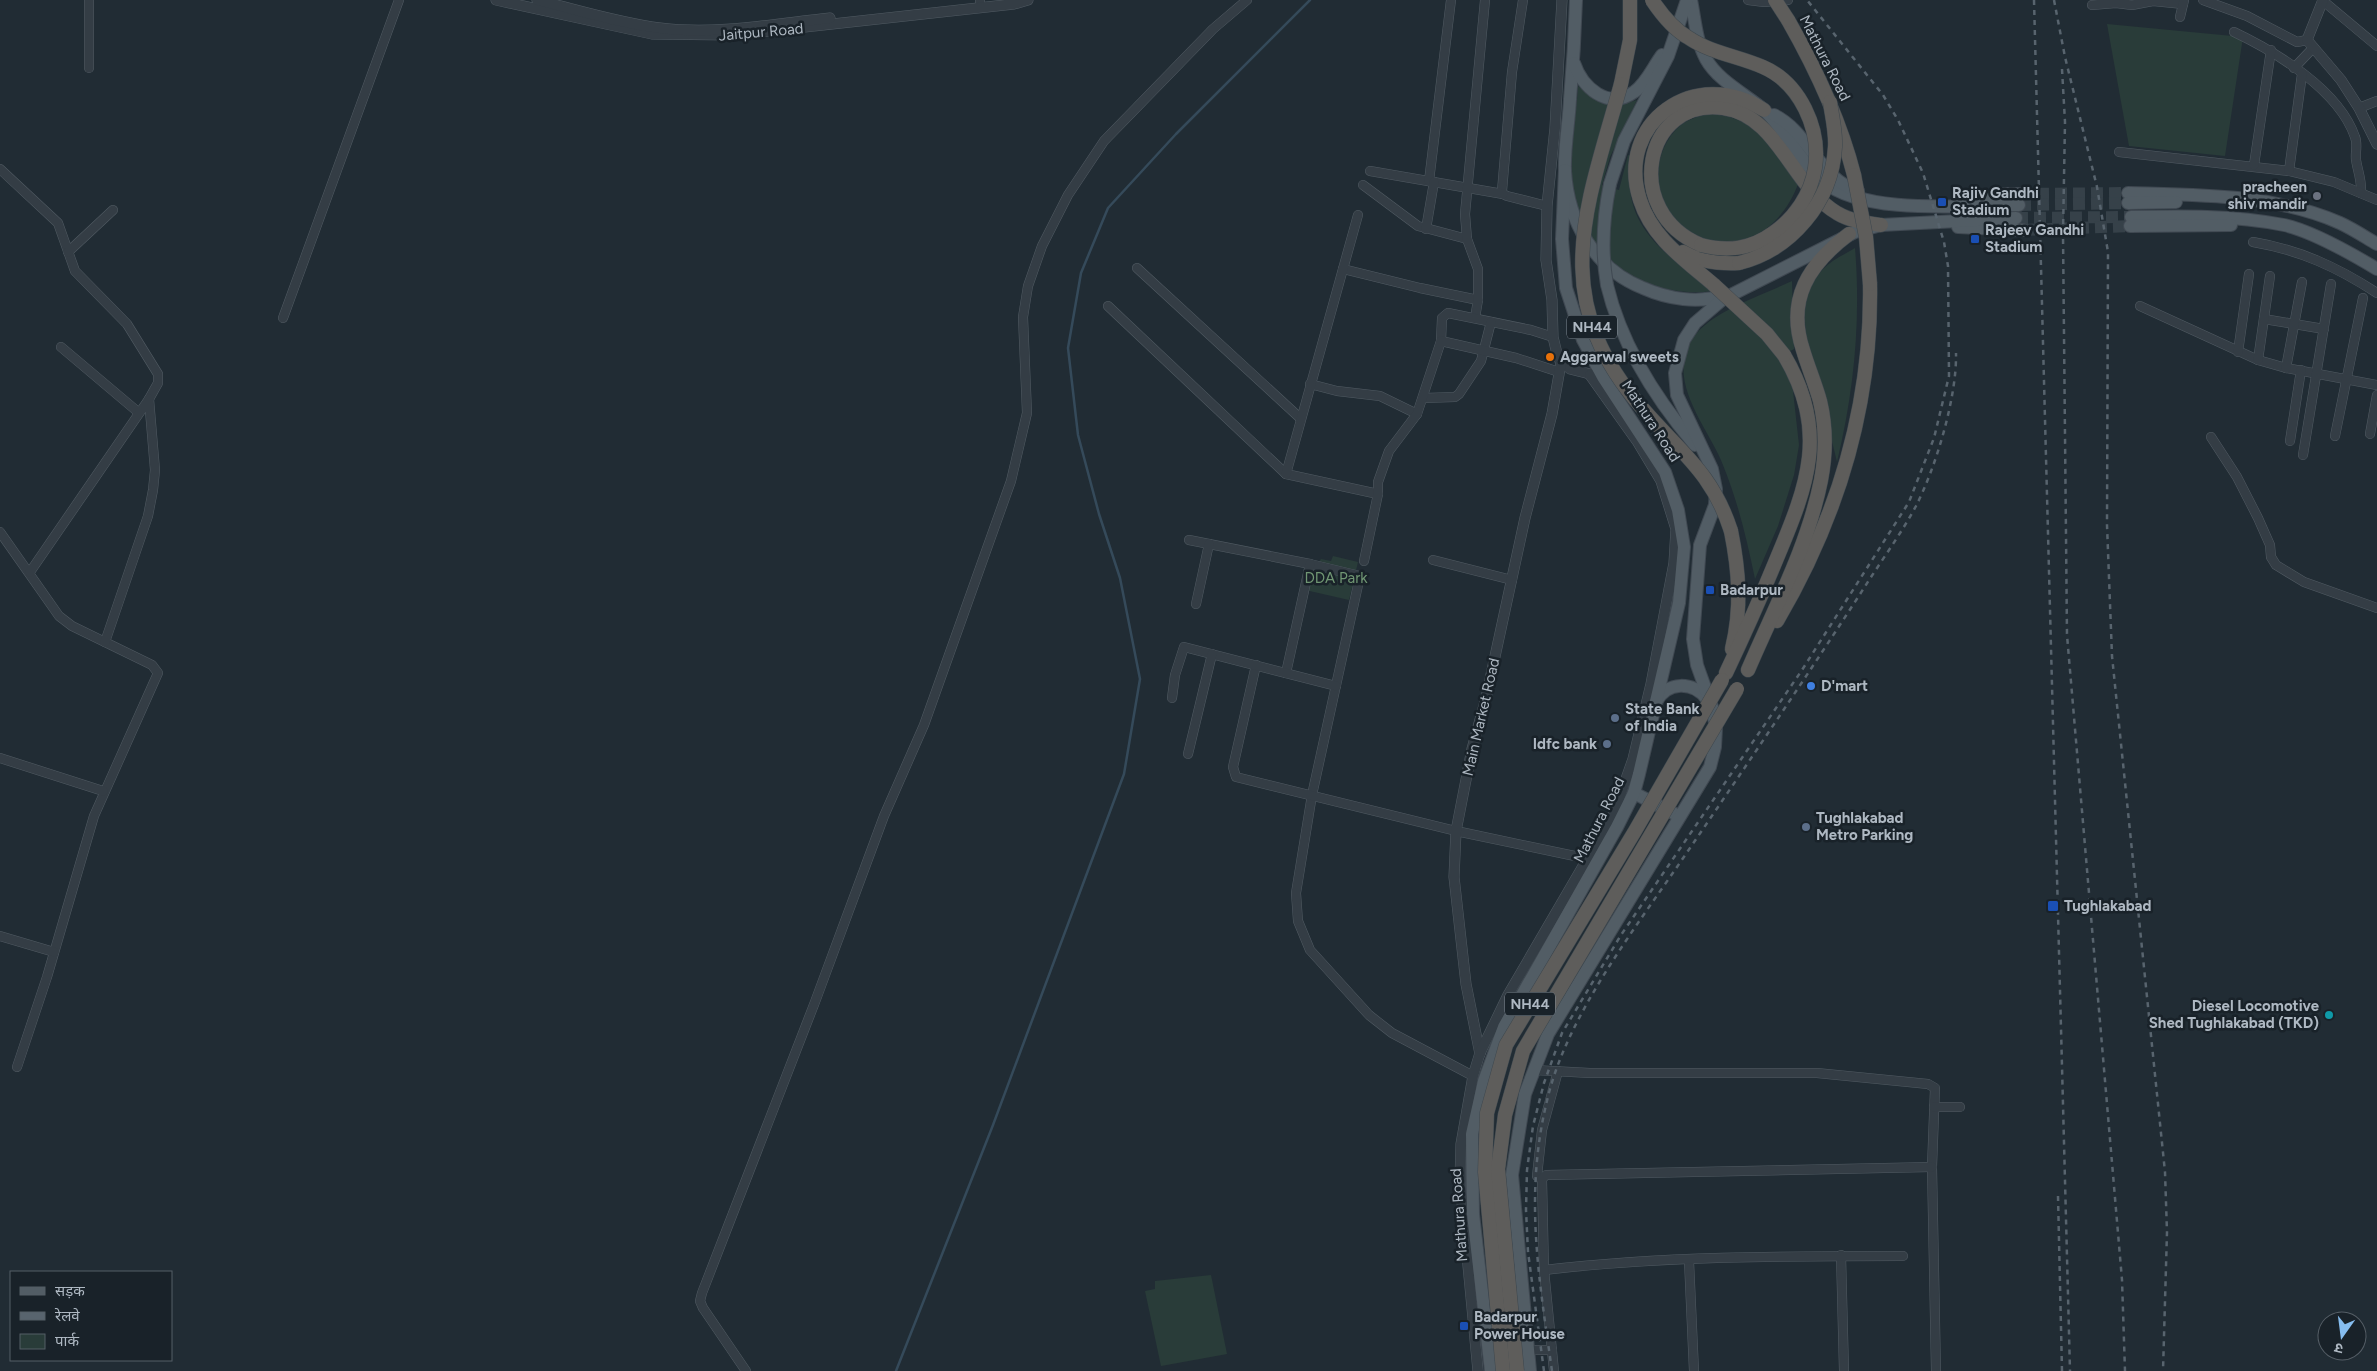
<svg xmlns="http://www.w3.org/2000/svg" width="2377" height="1371" font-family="Figtree,'Noto Sans Devanagari',sans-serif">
  <rect width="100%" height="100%" fill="#212c34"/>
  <g fill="#293c39">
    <polygon points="2107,24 2243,37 2225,156 2129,146"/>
    <path d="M1578,86C1594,99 1617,107 1637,100L1610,157L1602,185L1619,190L1628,155L1631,156C1620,228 1663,250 1712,291C1647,300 1582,256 1573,189C1569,155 1576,119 1578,86Z"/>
    <path d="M1708,114C1757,115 1772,149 1798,184C1782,229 1736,260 1691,232C1686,229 1679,226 1675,221C1650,195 1653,148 1681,125C1689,119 1699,116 1708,114Z"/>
    <path d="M1855,248C1861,321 1854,391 1837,462C1831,440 1828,417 1822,395C1811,355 1789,305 1823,269C1832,260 1845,254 1855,248Z"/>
    <path d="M1792,281L1794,349L1778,358L1792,382L1799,445L1794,475L1778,526L1755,579C1747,540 1738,502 1723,465C1709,428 1664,381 1693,338C1711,311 1763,295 1792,281Z"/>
    <polygon points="1333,556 1358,562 1349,600 1301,589 1308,559 1319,562 1321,559 1331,561"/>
    <polygon points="1211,1275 1227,1354 1161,1366 1145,1291 1155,1289 1155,1281"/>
  </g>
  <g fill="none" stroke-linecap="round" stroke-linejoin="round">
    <polyline stroke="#354a5a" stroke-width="2.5" points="896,1371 993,1125 1124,774 1140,679 1120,578 1099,514 1078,435 1068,348 1081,273 1108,208 1176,134 1310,0"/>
    <g stroke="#364149" stroke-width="12" stroke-dasharray="12 6" stroke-linecap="butt">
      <polyline points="2019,194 2128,193"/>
      <polyline points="2019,205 2128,203"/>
      <polyline points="2016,218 2131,217"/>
      <polyline points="2023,230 2130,226"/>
    </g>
    <g stroke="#515b63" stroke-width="10">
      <g id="minor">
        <polyline points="89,0 89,68"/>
        <polyline points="980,0 980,2"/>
        <polyline points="1523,0 1512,72 1502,191 1503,194 1507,196 1547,206"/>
        <polyline points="1748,0 1764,2 1788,0"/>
        <polyline points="2203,0 2247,16 2297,42 2307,40"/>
        <polyline points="2322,0 2377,46"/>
        <polyline points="2092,5 2116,3 2132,5 2153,1 2183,4"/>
        <polyline points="2180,17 2184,0"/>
        <path d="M2234,32C2276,52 2339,90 2355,137C2358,144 2355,153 2356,160C2358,172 2362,181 2361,193"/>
        <polyline points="2294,68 2313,48"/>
        <polyline points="2359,108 2377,101"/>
        <polyline points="2119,152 2289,171 2334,182 2377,200"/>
        <polyline points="2254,165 2271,50"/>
        <polyline points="0,169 58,223 75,271 127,324 158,374 158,383 149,399"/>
        <polyline points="1370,171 1503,194"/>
        <polyline points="2289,171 2302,74"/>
        <polyline points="1429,181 1451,0"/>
        <polyline points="1363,185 1418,226 1467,239"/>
        <polyline points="1426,229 1434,182"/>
        <path d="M2253,242C2300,250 2337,267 2377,293"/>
        <polyline points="68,252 113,210"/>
        <polyline points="1137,268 1300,418"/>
        <polyline points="1343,269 1420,288 1478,300"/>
        <polyline points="1108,306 1286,474 1378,494"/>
        <polyline points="2140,306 2258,360 2286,368 2377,385"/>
        <polyline points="283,318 399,0"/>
        <polyline points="1475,318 1478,300 1478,269 1467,239 1465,214 1485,0"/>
        <polyline points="2264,319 2324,329"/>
        <polyline points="1441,341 1442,318 1448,313 1531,330 1553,337"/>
        <polyline points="61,347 138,412"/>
        <polyline points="2238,352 2249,274"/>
        <polyline points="2258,360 2270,276"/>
        <polyline points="2286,368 2302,282"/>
        <polyline points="1310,384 1337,391 1380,396 1417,414"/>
        <polyline points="1424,398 1455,397 1459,394 1481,361 1491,322"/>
        <polyline points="2370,434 2377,395"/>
        <polyline points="2335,436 2363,298"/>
        <polyline points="2211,437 2237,477 2258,518 2270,545 2271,557 2276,565 2304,582 2377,608"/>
        <polyline points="2290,441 2301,370"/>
        <polyline points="2303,455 2331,284"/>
        <polyline points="1286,474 1358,215"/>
        <polyline points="0,532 59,616 72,626 152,665 158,673 94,816 47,977 17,1067"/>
        <polyline points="1189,540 1310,564 1360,576 1312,795 1296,893 1298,921 1310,950 1369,1015 1392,1033 1473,1076"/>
        <polyline points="1433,560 1512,580"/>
        <polyline points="1364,561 1378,494 1378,482 1389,451 1417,414 1441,341 1516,358 1559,372"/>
        <polyline points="30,572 149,399 155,470 153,490 148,516 105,642"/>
        <polyline points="1196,604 1209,544"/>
        <polyline points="1256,665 1233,767 1236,777 1456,831 1589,859"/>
        <polyline points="1286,673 1310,564"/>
        <polyline points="1172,698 1175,675 1184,647 1336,686"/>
        <polyline points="1188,754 1212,654"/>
        <polyline points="0,758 103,791"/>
        <polyline points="0,936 54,952"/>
        <polyline points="1534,1070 1590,1073 1817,1073 1928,1084 1935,1088 1932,1167 1936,1371"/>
        <polyline points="1934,1107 1960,1107"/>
        <polyline points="1542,1179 1537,1176 1542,1130 1558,1071"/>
        <polyline points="1841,1255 1844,1371"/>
        <polyline points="1689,1261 1694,1371"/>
        <path d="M1544,1270C1663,1256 1784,1256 1903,1256"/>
        <polyline points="1528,1350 1552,1350"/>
        <polyline points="746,1371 703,1308 700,1301 702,1293 815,1002 884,816 924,725 1011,481 1027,413 1023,317 1028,286 1042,246 1068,195 1104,141 1213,29 1247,0"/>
        <polyline points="1554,1371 1544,1270 1542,1179 1546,1175 1932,1167"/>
      </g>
    </g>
    <g stroke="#515b63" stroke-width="11">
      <g id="tertiary">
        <polyline points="496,0 652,34 732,35 1014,4 1028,0"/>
        <path d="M537,0C578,10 619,23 660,28C716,35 774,24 830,18"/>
        <polyline points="1562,0 1555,128 1547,206 1546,260 1552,300 1553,337 1558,358 1570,369 1594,375"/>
        <polyline points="2323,0 2307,40 2341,80 2359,108 2377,144"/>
        <polyline points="1480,1054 1466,984 1454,877 1456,831 1472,749 1486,698 1525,518 1552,414 1561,363"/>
        <polyline points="1478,1371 1460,1181 1461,1144 1473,1076 1480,1053 1508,995 1614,813 1633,759 1651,684 1674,563 1676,529 1661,481 1637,441 1590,375"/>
      </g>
    </g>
    <g stroke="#404952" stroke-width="14">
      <g id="primary">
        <path d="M1576,0C1575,33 1573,66 1570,99C1569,122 1564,148 1565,171C1568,222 1595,269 1643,288C1668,299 1698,304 1725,295"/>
        <path d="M1691,0C1695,19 1696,41 1706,59C1718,81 1747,95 1765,111C1787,132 1800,162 1823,181C1864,216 1967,205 2019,205"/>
        <path d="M1574,63C1582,87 1608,111 1634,92C1646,84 1653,67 1662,55"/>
        <path d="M1774,115C1809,132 1819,179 1858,191"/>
        <polyline points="1610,184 1624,141 1668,56 1687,0"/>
        <path d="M2128,193C2198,195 2275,194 2340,223C2353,229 2365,237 2377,244"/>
        <polyline points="1972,201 2005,194 2019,194"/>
        <polyline points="2128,203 2176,202"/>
        <path d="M2131,217C2182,216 2233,215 2284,225C2312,231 2352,254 2377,269"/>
        <polyline points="2130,226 2231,225"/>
        <polyline points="1958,227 2023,230"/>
        <path d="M1607,285C1621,344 1656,399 1695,445"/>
        <path d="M1656,702C1667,681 1693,681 1707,699"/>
        <polyline points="1634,793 1675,814"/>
        <polyline points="1491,1371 1473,1214 1472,1134 1484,1081 1504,1027 1617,827 1634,793 1639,774 1679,603 1684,547 1678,510 1665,472 1603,377 1583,340 1566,288 1562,239 1565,170"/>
        <polyline points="1530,1371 1512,1175 1525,1094 1548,1034 1710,767 1715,747 1716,728 1712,707 1697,665 1693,639 1700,545 1715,505 1716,489 1712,469 1677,395 1675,373 1684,340 1695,323 1723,299 1855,232 1881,225 2016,218"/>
      </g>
    </g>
    <g stroke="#3e484f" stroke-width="15">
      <g id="trunk">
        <path d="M1788,20C1816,69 1840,120 1854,175"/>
        <polyline points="1621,84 1630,40 1630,0"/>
        <path d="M1701,245C1621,212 1644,97 1723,108C1778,115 1792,187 1837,213C1850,221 1866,223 1881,225"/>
        <path d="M1683,252C1700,262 1719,264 1739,263"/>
        <path d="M1714,285C1685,260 1652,238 1640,200C1615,123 1695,65 1764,110"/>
        <path d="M1731,531C1739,571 1742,608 1732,649"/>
        <path d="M1777,621C1838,517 1872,404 1870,284"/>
        <path d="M1748,670C1774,609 1808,546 1821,480C1826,454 1826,426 1820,401C1815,383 1808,367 1803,350C1786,299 1809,264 1849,234"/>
        <path d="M1726,673C1744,635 1761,597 1777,558C1808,484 1829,431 1784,355"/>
      </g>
    </g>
    <use href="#minor" stroke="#343d45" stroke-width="9"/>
    <use href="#tertiary" stroke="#343d45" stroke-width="10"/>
    <use href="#primary" stroke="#525d65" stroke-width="12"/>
    <use href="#trunk" stroke="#5e5d5b" stroke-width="14"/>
    <g stroke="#58646e" stroke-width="2.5" stroke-dasharray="5 5" stroke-linecap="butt">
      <polyline points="2034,0 2070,1371"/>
      <polyline points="2054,0 2065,57 2097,187 2108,252 2107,525 2112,656 2165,1172 2167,1232 2163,1371"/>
      <polyline points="2062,69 2065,122 2063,234 2067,635 2122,1280 2125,1371"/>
      <polyline points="2058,1196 2062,1371"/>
      <polyline points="1544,1371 1528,1252 1526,1210 1527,1170 1533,1126 1544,1083 1562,1033 1621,935 1802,670 1909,502 1934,438 1949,376 1948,266 1944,242 1923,173 1898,120 1883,95 1807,0"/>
      <path d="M1552,1371C1538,1272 1523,1188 1550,1089C1571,1013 1632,932 1677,867C1740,775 1803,682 1864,588C1881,561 1901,534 1916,506C1936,467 1957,397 1956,353"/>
    </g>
    <g stroke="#404952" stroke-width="14" stroke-linecap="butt">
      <path id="primary-bridge" d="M1607,285C1601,251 1603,218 1610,184"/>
    </g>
    <g stroke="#3e484f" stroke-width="15" stroke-linecap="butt">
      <g id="trunk-bridge">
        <path d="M1652,0C1662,15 1673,29 1689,38C1711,53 1738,56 1763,67C1800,83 1821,129 1815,168C1811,194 1795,218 1773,233C1751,249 1728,252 1701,245"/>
        <polyline points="1775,0 1788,20"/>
        <path d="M1621,84C1586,209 1546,299 1643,409C1681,453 1712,472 1731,531"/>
        <polyline points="1854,175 1866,237 1870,284"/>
        <path d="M1739,263C1791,250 1832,202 1835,147C1836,132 1832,117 1830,102"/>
        <polyline points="1714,285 1767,334 1784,355"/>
        <polyline points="1503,1371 1485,1172 1487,1113 1506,1045 1635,831 1722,680"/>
        <polyline points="1517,1371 1498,1169 1505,1115 1523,1051 1737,689"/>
      </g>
    </g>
    <use href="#primary-bridge" stroke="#525d65" stroke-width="12"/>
    <use href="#trunk-bridge" stroke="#5e5d5b" stroke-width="14"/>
  </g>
  <circle fill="#6b7280" stroke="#192229" stroke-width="2" cx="2317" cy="196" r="5"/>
  <g fill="#1a4fb4" stroke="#192229" stroke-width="2">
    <rect x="1937" y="197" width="10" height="10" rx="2.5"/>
    <rect x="1970" y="234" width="10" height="10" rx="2.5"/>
    <rect x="1705" y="585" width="10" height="10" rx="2.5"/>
    <rect x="2047" y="900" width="12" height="12" rx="2.5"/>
    <rect x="1459" y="1321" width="10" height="10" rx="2.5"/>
  </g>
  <circle fill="#e8710a" stroke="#192229" stroke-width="2" cx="1550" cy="357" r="5"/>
  <circle fill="#3f7fe0" stroke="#192229" stroke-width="2" cx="1811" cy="686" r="5"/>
  <g fill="#5c6f8a" stroke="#192229" stroke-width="2">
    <circle cx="1615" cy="718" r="5"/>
    <circle cx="1607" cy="744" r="5"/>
    <circle cx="1806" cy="827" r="5"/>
  </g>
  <circle fill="#0f9aa8" stroke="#192229" stroke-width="2" cx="2329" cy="1015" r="5"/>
  <g text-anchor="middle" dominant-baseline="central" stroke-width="5" stroke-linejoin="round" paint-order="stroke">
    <g fill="#192229" stroke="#818b94" stroke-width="1">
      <rect x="1567" y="315.5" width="50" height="23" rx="4"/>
      <rect x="1505" y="992.5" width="50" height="23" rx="4"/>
    </g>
    <g font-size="14" font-weight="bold" fill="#aeb8c2">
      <text x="1592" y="327">NH44</text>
      <text x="1530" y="1004">NH44</text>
    </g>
    <g font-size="15" fill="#aeb8c2" stroke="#192229">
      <text transform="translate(761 32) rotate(-5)">Jaitpur Road</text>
      <text transform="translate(1825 58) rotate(63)">Mathura Road</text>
      <text transform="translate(1651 421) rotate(57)">Mathura Road</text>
      <text transform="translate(1481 717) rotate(-77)">Main Market Road</text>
      <text transform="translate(1599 820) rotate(-63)">Mathura Road</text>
      <text transform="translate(1459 1215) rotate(-94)">Mathura Road</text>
    </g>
    <g font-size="15" font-weight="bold" fill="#aeb8c2" stroke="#192229" text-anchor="start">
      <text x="2307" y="187" text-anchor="end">pracheen<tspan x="2307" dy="17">shiv mandir</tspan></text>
      <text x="1952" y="193">Rajiv Gandhi<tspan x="1952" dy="17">Stadium</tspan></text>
      <text x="1985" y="230">Rajeev Gandhi<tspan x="1985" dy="17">Stadium</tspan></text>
      <text x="1560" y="357">Aggarwal sweets</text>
      <text x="1720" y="590">Badarpur</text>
      <text x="1821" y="686">D'mart</text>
      <text x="1625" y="709">State Bank<tspan x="1625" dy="17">of India</tspan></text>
      <text x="1597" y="744" text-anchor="end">Idfc bank</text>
      <text x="1816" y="818">Tughlakabad<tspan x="1816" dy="17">Metro Parking</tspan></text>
      <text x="2064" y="906">Tughlakabad</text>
      <text x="2319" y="1006" text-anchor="end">Diesel Locomotive<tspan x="2319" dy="17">Shed Tughlakabad (TKD)</tspan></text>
      <text x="1474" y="1317">Badarpur<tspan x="1474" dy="17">Power House</tspan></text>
    </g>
    <g font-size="15" fill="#709673" stroke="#192229">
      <text x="1336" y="578">DDA Park</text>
    </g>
  </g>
  <rect x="10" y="1271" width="162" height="90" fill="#192229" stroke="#555e66"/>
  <rect x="20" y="1287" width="25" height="8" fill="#525d65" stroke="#555e66"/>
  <text x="55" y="1296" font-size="15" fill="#aeb8c2">सड़क</text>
  <rect x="20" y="1312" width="25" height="8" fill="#58646e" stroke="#555e66"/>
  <text x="55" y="1321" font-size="15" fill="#aeb8c2">रेलवे</text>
  <rect x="20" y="1334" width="25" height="15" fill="#293c39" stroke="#555e66"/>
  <text x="55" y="1346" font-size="15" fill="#aeb8c2">पार्क</text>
  <g transform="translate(2342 1336) rotate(194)"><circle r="24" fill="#192229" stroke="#555e66"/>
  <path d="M0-4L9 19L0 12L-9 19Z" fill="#86bdef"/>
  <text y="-8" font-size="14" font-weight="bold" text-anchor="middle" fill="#aeb8c2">उ</text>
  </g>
</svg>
